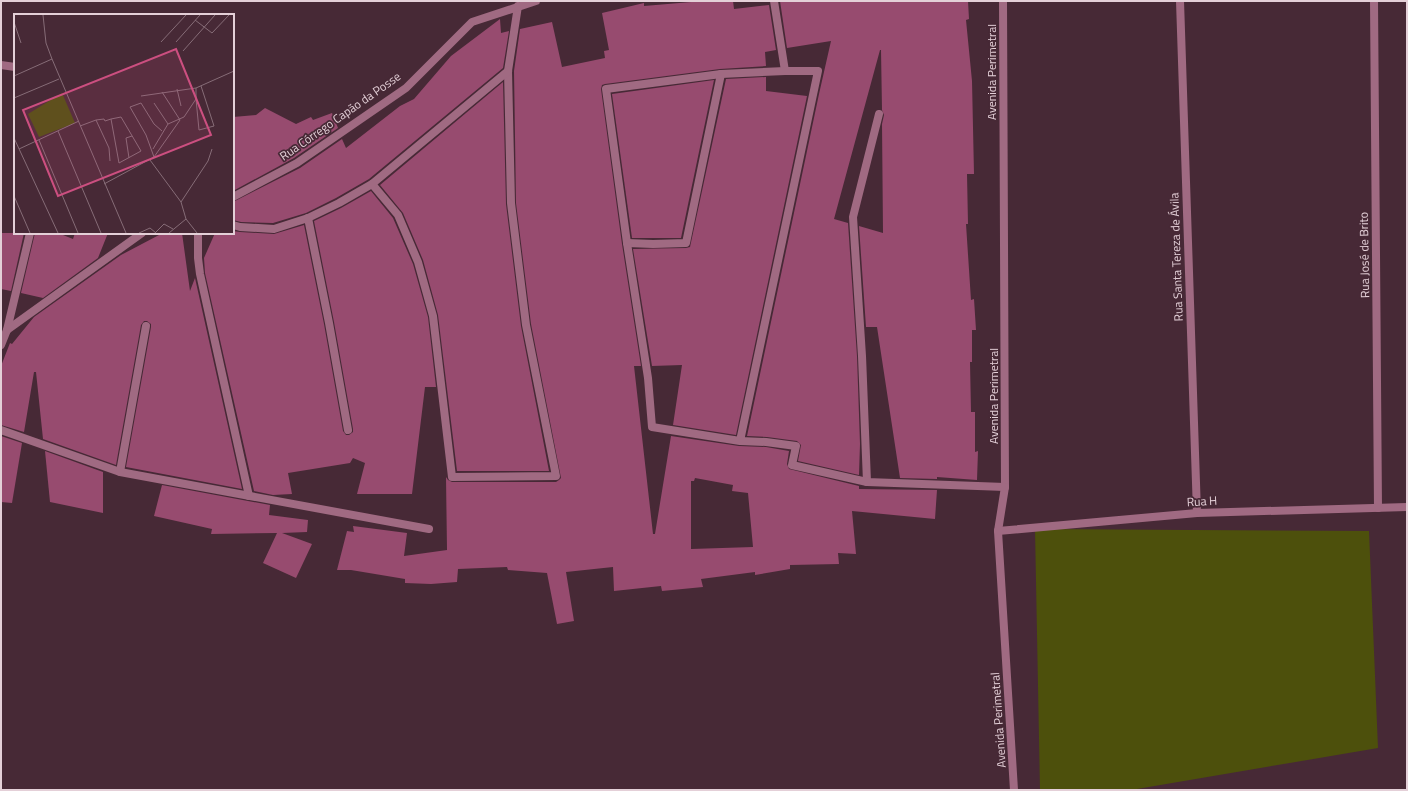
<svg xmlns="http://www.w3.org/2000/svg" width="1408" height="791" font-family="'Titillium Web',sans-serif">
  <rect width="100%" height="100%" fill="#472936"/>
  <polygon fill="#4d500c" points="1035,529 1369,531 1378,748 1131,790 1040,790"/>
  <g fill="#974b6f" fill-rule="evenodd">
    <path d="M703,1H733L734,9L769,5L776,50L765,52L766,66L720,69L605,84L602,85L601,89L622,244L641,366H634L653,534H655L671,436L739,446L766,447L789,451L787,464L789,469L859,486V489L937,490L935,519L852,511L856,554L838,553L839,564L790,565V569L755,575V572L701,579L703,587L662,591L661,586L614,591L613,567L566,572L574,621L557,624L547,573L508,570L507,567L458,569L457,582L431,584L405,583V579L351,570H337L347,531L354,532L353,526L407,533L404,556L447,550L446,477L448,480L452,482H556L559,480L561,478L531,324L516,203L514,71L520,29L552,22L562,67L605,58L604,51L609,50L602,13L644,3V6ZM695,478L733,485L732,491L748,493L753,547L691,549V481H694Z"/>
    <polygon points="780,1 968,1 969,19 966,20 972,81 974,174 967,174 968,224 966,224 971,300 974,299 976,330 972,330 972,362 970,362 971,412 975,412 975,452 978,451 977,480 937,477 937,479 900,478 877,327 866,327 859,226 883,233 882,124 884,115 882,110 881,50 880,50 834,219 848,223 857,356 860,444 859,475 798,461 801,445 797,441 767,437 747,436 819,94 831,41 787,48"/>
    <polygon points="500,19 501,33 509,31 503,68 369,179 336,198 306,213 273,223 241,222 233,220 233,202 300,168 342,139 346,148 400,106 414,99 451,56"/>
    <polygon points="766,77 766,91 807,96 736,435 673,425 682,365 652,366 633,249 686,248 690,247 726,79"/>
    <polygon points="714,80 681,238 632,238 612,94"/>
    <polygon points="503,82 506,204 521,326 549,471 457,471 438,315 423,260 403,213 380,185"/>
    <polygon points="265,108 296,124 311,117 313,120 332,113 338,128 294,158 233,191 233,117 256,115"/>
    <polygon points="371,191 393,218 413,264 428,317 436,387 425,387 412,494 357,494 365,463 353,458 350,463 288,473 292,494 273,495 254,491 205,273 204,258 215,233 233,233 233,231 240,232 274,234 304,225 324,324 343,431 346,435 349,435 353,432 353,429 334,322 314,221 341,208"/>
    <polygon points="1,233 24,233 11,291 1,289"/>
    <polygon points="35,233 58,233 73,239 75,233 108,233 98,258 43,298 21,293"/>
    <polygon points="174,233 182,233 190,291 195,278 242,489 126,467 151,327 151,324 147,321 144,321 141,325 116,465 43,439 36,372 34,372 24,432 1,425 1,366 10,343 12,344 34,317 121,255 159,235"/>
    <polygon points="1,436 22,443 12,503 1,502"/>
    <polygon points="45,451 103,472 103,513 50,502"/>
    <polygon points="162,485 270,505 269,515 308,520 307,532 282,533 312,544 296,578 263,563 277,533 211,534 212,529 154,516"/>
  </g>
  <g fill="none" stroke-linecap="round" stroke-linejoin="round">
    <g stroke="#a06a82" stroke-width="8">
      <polyline points="774,1 785,71"/>
      <polyline points="1003,1 1005,487 998,531 1014,790"/>
      <polyline points="1180,1 1197,513"/>
      <polyline points="1374,1 1378,508"/>
      <polyline points="1,65 15,67"/>
      <polyline points="879,114 853,217 862,356 867,482 1005,487"/>
      <polyline points="372,184 398,215 418,262 433,316 452,477 556,476 526,325 511,203 508,71 518,6"/>
      <polyline points="233,197 297,163 406,88 472,22 536,1"/>
      <polyline points="308,218 329,323 348,430"/>
      <polyline points="233,225 240,227 274,229 308,218 339,203 372,184 508,71"/>
      <polyline points="198,233 198,258 200,274 249,496"/>
      <polyline points="627,243 653,244 686,243 721,74"/>
      <polyline points="7,330 30,233"/>
      <polyline points="1,345 7,330 142,233"/>
      <polyline points="1,430 120,472 429,529"/>
      <polyline points="740,441 818,71 785,71 721,74 606,89 627,243 648,378 652,427 740,441 766,442 796,446 792,465 867,482"/>
      <polyline points="120,472 146,326"/>
      <polyline points="998,531 1197,513 1407,507"/>
    </g>
  </g>
  <g text-anchor="middle" dominant-baseline="central" stroke-width="3.5" stroke-linejoin="round" paint-order="stroke">
    <g font-size="12" fill="#e4d0d8" stroke="#472936">
      <text transform="translate(991 72) rotate(-90)">Avenida Perimetral</text>
      <text transform="translate(340 116) rotate(-35)">Rua Córrego Capão da Posse</text>
      <text transform="translate(1364 255) rotate(-91)">Rua José de Brito</text>
      <text transform="translate(1176 257) rotate(-92)">Rua Santa Tereza de Ávila</text>
      <text transform="translate(993 396) rotate(-90)">Avenida Perimetral</text>
      <text transform="translate(1202 501) rotate(-3)">Rua H</text>
      <text transform="translate(998 720) rotate(-94)">Avenida Perimetral</text>
    </g>
  </g>
  <g transform="translate(14 14)">
    <rect width="220" height="220" fill="#472936"/>
    <path d="M48,79L61,109L25,123L14,100Z" fill="#4d500c"/>
    <path fill="none" stroke="#866c77" stroke-width="1" d="M29,1L32,29L38,45L112,219M181,6L198,19L215,1M0,8L7,29M147,28L172,1M162,28L186,1M169,37L201,1M0,62L38,45M163,75L167,92M127,82L182,74L220,57M0,84L45,65M182,85L185,116L200,112L187,72M140,89L154,110M82,106L90,105L91,107L97,105L107,103L127,137L105,149L97,105M66,112L82,106L95,134L96,147M44,117L87,219M0,124L44,219M25,126L64,219M5,135L65,107M139,135L154,110L170,103L182,85V74M140,143L132,121L116,93L127,89L140,110L148,117M115,144L112,124L118,122M136,146L167,188L194,147L198,135M90,170L140,143L166,106L148,78M0,182L16,219M167,188L172,205L183,219M125,219L136,214L142,219M141,219L150,210L159,215M155,219L172,205"/>
    <path fill="#cc4f80" fill-opacity="0.15" stroke="#cc4f80" stroke-width="2" d="M162,35L197,121L44,182L9,96Z"/>
    <rect width="220" height="220" fill="none" stroke="#e4d0d8" stroke-width="2"/>
  </g>
  <rect width="1408" height="791" fill="none" stroke="#e4d0d8" stroke-width="4"/>
</svg>
